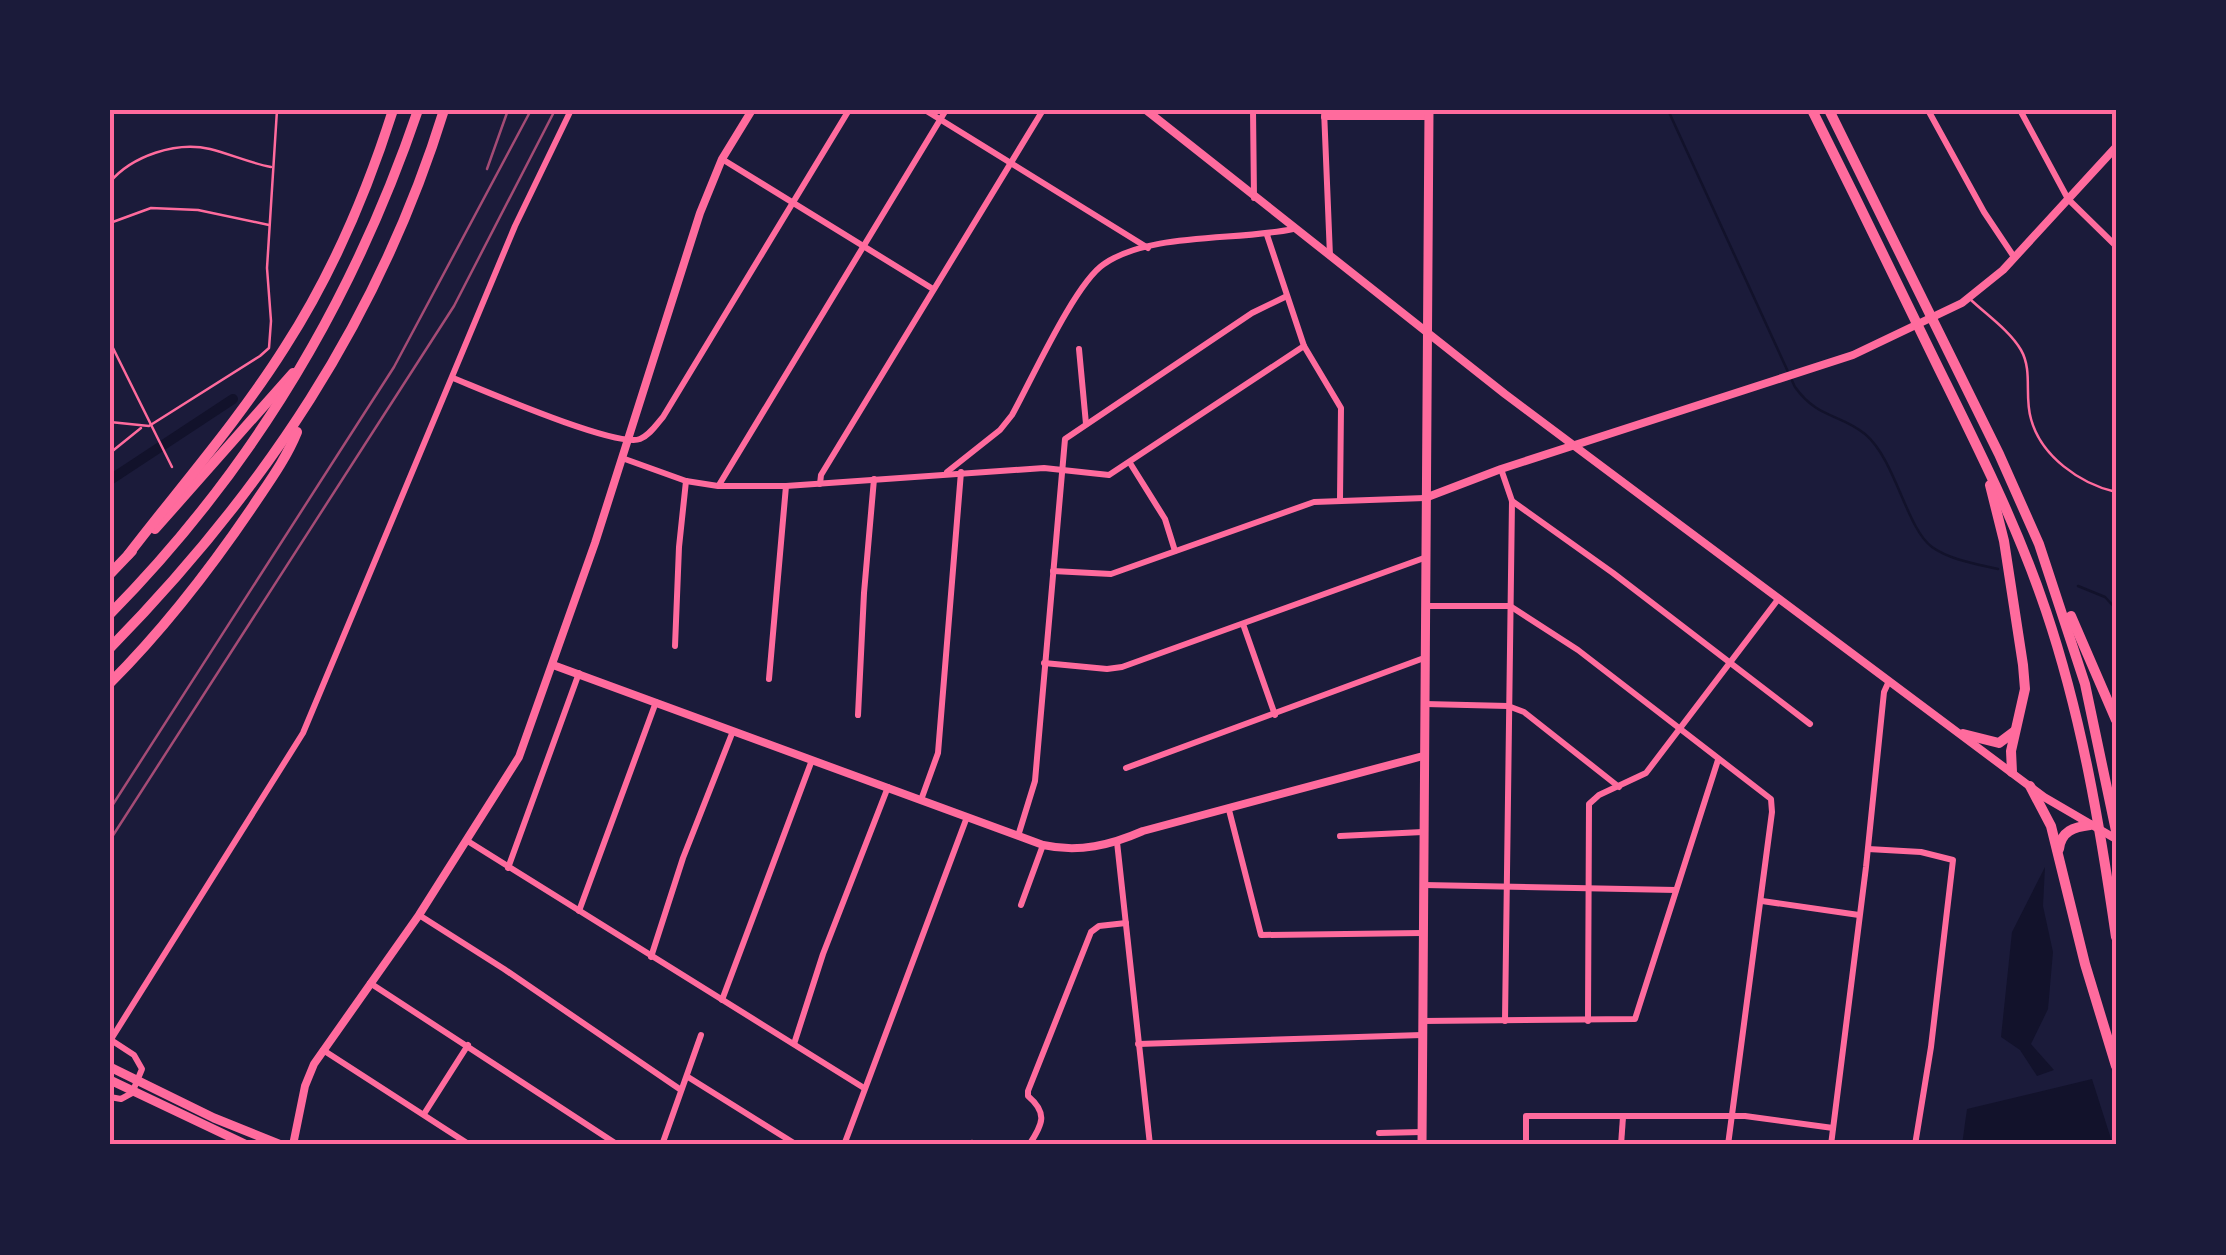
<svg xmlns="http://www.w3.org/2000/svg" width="2226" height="1255" font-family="'Noto Serif',serif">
  <rect width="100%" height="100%" fill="#1b1b3a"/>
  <g fill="#12122b">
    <polygon points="2045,867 2043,906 2053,952 2048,1009 2031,1044 2054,1070 2037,1076 2020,1050 2001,1037 2012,932"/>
    <polygon points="2092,1079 2113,1145 1962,1145 1967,1109"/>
  </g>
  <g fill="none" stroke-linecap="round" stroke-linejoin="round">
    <g stroke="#12122b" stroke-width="2.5">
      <path d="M1668,110L1795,387C1818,419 1839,413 1865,434C1896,460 1906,528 1932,547C1950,560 1977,564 1998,569"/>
      <polyline points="2078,586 2105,597 2116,609"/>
    </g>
    <polyline stroke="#12122b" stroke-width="10" points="110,480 233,399"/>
    <g stroke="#ff6b9d" stroke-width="2.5">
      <path d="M110,182C132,156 176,141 210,149C230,154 250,163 271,167"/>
      <polyline points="110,223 151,208 198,210 269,225"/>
      <path d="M1971,300C1987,315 2010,331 2021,350C2033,371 2024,396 2031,419C2041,456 2080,484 2116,492"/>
      <polyline points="110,342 172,467"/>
      <polyline points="110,422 149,426 260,356 269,348 271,321 267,268 277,110"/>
      <polyline points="110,453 141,428"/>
    </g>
    <g stroke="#ff6b9d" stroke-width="6">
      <polyline points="925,110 1148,248"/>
      <polyline points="1253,110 1254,198"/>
      <polyline points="1324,110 1330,256"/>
      <polyline points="1928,110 1984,212 2014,257"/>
      <polyline points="2020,110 2068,199 2116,246"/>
      <polyline points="1324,117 1429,117"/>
      <polyline points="722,159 933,289"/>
      <polyline points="1267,235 1304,346 1341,408 1340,499"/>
      <polyline points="1079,349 1086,424"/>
      <path d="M453,378C483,390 616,448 640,439C650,435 656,425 663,417L849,110"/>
      <polyline points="622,458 686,481 718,486 786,486 1044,468 1109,475 1304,346"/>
      <polyline points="1130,463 1165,519 1175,551"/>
      <polyline points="1501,469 1512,501 1505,1021"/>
      <path d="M947,472L1000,430L1012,415C1031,381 1075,283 1104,264C1150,232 1238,241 1293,229"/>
      <polyline points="820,484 821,475 1043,110"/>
      <polyline points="719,485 946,110"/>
      <polyline points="1512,501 1613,573 1810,724"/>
      <polyline points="1053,571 1111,574 1314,502 1425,498"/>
      <polyline points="1425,606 1510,606 1578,650 1771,799 1772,812 1728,1145"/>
      <polyline points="1243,624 1275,715"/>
      <polyline points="675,646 679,547 686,481"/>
      <polyline points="1044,663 1107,669 1122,667 1424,558"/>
      <polyline points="769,679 786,486"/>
      <polyline points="1425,704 1508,706 1524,712 1619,787"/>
      <polyline points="858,715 864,593 874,479"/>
      <polyline points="1126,768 1424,658"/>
      <polyline points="921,800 938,753 961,472"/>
      <polyline points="1229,810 1261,935 1422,933"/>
      <polyline points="1018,836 1035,781 1065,439 1252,313 1287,296"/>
      <polyline points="1340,836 1423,832"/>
      <polyline points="466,840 864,1088"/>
      <polyline points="1117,842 1150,1145"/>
      <polyline points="1868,849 1921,852 1953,860 1931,1047 1915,1145"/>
      <polyline points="508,868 579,673"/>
      <polyline points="1424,885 1676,890"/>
      <polyline points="1762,901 1859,915"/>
      <polyline points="1021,905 1043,845"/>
      <polyline points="579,911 656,702"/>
      <polyline points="419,915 504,969 681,1090"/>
      <polyline points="651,957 683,858 733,731"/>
      <polyline points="370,983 618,1145"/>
      <polyline points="722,1000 812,760"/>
      <polyline points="1422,1021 1635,1019 1718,760"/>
      <polyline points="1588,1021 1589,804 1599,795 1646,773 1779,598"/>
      <polyline points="110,1041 303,733 515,226 571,110"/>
      <polyline points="794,1044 823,954 888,787"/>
      <polyline points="1138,1044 1422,1035"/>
      <polyline points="323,1050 470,1145"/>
      <polyline points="688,1077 797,1145"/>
      <polyline points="110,1097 121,1099 132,1093 142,1069 134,1055 111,1040"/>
      <polyline points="424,1114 468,1045"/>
      <polyline points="1379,1133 1422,1132"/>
      <polyline points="972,1143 974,1145"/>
      <polyline points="662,1145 701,1035"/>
      <polyline points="844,1145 967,817"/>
      <path d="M1029,1145C1043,1124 1048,1113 1028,1096V1091L1091,932L1099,926L1126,923"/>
      <polyline points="1526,1145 1526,1116 1745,1116 1833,1128"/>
      <polyline points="1621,1145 1623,1117"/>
      <polyline points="1831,1145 1866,867 1884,692 1889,681"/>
    </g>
    <g stroke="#ff6b9d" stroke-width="8">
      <polyline points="1425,498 1501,469 1853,355 1962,303 2003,270 2116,147"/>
      <path d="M553,665L1043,845C1079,853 1111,845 1143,831L1423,756"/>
    </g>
    <g stroke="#ff6b9d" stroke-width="8">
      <polyline points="1146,110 1505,394 2044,797 2116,839"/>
      <polyline points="293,1145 305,1086 314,1064 419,915 519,757 595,543 700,213 722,159 752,110"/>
    </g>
    <g stroke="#ff6b9d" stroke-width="9">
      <polyline points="110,1067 214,1118 281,1145"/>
      <polyline points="110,1080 247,1145"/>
      <polyline points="1422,1145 1429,110"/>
    </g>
    <g stroke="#ff6b9d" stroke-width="10">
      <path d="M1812,110C1855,196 1897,282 1939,369C1978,448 2018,527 2046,611C2082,718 2100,826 2116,937"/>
      <polyline points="1829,110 1999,454 2039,544 2085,684 2116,831"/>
      <polyline points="1990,485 2004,541 2023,665 2025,689 2011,751 2012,772"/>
      <polyline points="155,529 293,373"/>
      <path d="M128,555C181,486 239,420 285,347C332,274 367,192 393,110"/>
      <polyline points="110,574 132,551"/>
      <path d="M110,614C252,470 353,301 418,110"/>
      <polyline points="2071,616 2116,720"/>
      <path d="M110,648C263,492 379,320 444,110"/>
      <path d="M110,683C163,630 211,568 253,506C269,482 286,459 297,432"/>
      <polyline points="1963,734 1999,743 2015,731"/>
      <polyline points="2030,786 2051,826 2085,964 2116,1066"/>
      <path d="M2059,849C2061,831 2074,827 2090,825"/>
    </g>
    <g stroke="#a44b75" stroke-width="2.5">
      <polyline points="487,169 508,110"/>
      <polyline points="110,809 394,367 531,110"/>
      <polyline points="110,840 454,306 555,110"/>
    </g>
  </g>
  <rect width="2226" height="1255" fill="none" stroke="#1b1b3a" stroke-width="225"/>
  <rect x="112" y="112" width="2002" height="1030" fill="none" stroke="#ff6b9d" stroke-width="4"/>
</svg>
